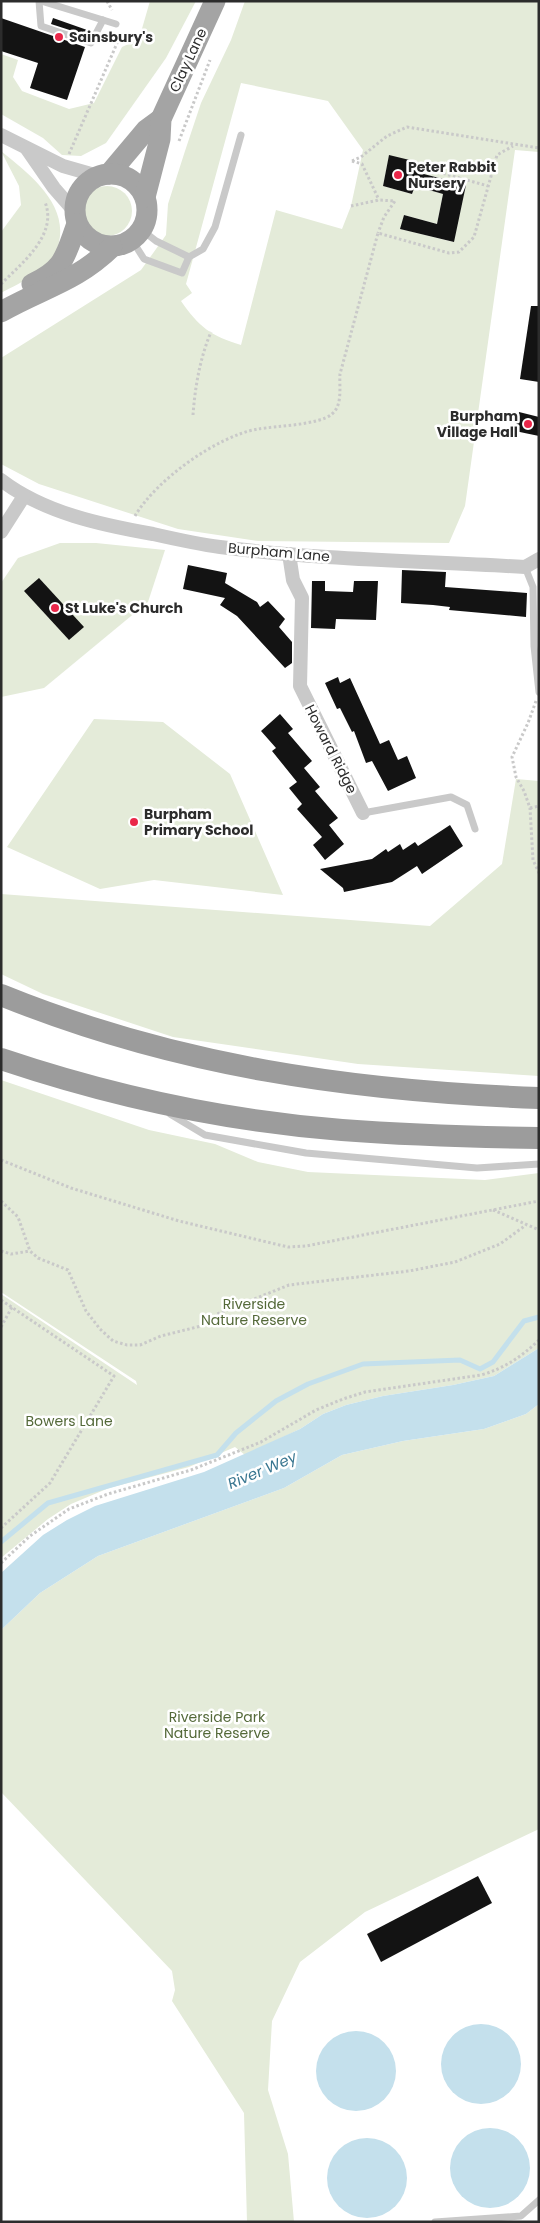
<svg xmlns="http://www.w3.org/2000/svg" width="540" height="2223" font-family="Poppins,sans-serif">
  <rect width="100%" height="100%" fill="#fff"/>
  <g fill="#e4ebd9" fill-rule="evenodd">
    <polygon points="150,1 196,1 166,58 106,143 81,156 62,155 43,138 1,114 1,54 18,60 13,77 22,91 69,109 94,103 122,47 139,39"/>
    <path d="M245,1H539V152L515,150L465,506L449,543L258,541L178,529L39,484L1,464V358L141,270L166,235L168,204L185,151L201,103L231,40ZM241,83L328,101L363,150L351,206L342,229L276,210L241,345C211,336 199,327 181,301L192,293L186,284ZM389,156L421,163L420,173L466,185L453,242L401,229L404,215L437,224L443,194L415,186L412,194L383,186Z"/>
    <path d="M1,151C33,177 78,211 53,258C46,271 14,286 1,293V232L21,205L19,186Z"/>
    <circle cx="107" cy="211" r="25"/>
    <polygon points="60,543 96,543 165,550 148,602 44,688 1,697 1,583 18,558"/>
    <polygon points="94,719 163,722 230,774 283,895 154,880 100,889 7,847"/>
    <polygon points="516,779 539,781 539,1076 358,1064 173,1037 43,994 1,974 1,894 430,926 502,864"/>
    <polygon points="1,1080 149,1130 215,1144 258,1162 308,1172 485,1180 539,1173 539,1348 494,1376 453,1385 383,1396 346,1405 323,1414 300,1429 245,1455 235,1447 189,1467 109,1488 71,1504 48,1519 1,1558 1,1294 137,1385 136,1381 1,1292"/>
    <polygon points="539,1404 539,1829 365,1912 300,1962 272,2021 268,2090 288,2154 294,2222 247,2222 244,2113 172,2001 175,1990 172,1971 1,1792 1,1630 40,1593 98,1556 284,1488 342,1455 403,1441 484,1429 526,1414"/>
  </g>
  <g fill="#c4e0ec">
    <polygon points="539,1348 539,1404 526,1414 484,1429 403,1441 342,1455 284,1488 98,1556 40,1593 1,1630 1,1573 43,1535 67,1520 95,1506 204,1472 300,1429 323,1414 346,1405 383,1396 453,1385 494,1376"/>
    <circle cx="481" cy="2064" r="40"/>
    <circle cx="356" cy="2071" r="40"/>
    <circle cx="490" cy="2168" r="40"/>
    <circle cx="367" cy="2178" r="40"/>
  </g>
  <g fill="none" stroke-linecap="round" stroke-linejoin="round">
    <polyline stroke="#c4e0ec" stroke-width="5" points="1,1542 48,1503 217,1455 236,1433 276,1401 308,1384 363,1364 460,1360 480,1369 493,1362 524,1321 539,1317"/>
  </g>
  <g fill="#131313">
    <polygon points="1,18 85,47 67,100 30,88 38,63 1,51"/>
    <polygon points="53,18 90,31 88,36 51,24"/>
    <polygon points="389,155 422,163 420,173 466,185 454,242 400,229 404,215 437,224 443,194 415,186 412,194 383,186"/>
    <polygon points="531,306 539,306 539,382 520,379"/>
    <polygon points="519,412 539,417 539,436 515,431"/>
    <polygon points="188,565 227,573 225,583 257,602 260,607 268,601 285,619 279,627 292,642 292,663 285,668 237,616 220,605 225,598 183,589"/>
    <polygon points="402,570 446,572 445,587 527,593 526,617 449,610 450,607 433,605 401,603"/>
    <polygon points="39,578 84,627 69,640 24,591"/>
    <polygon points="312,581 325,581 325,591 353,592 354,581 378,581 376,620 336,619 335,629 311,628"/>
    <polygon points="338,677 340,683 350,678 380,744 389,740 398,760 407,756 416,778 388,791 372,761 366,763 354,731 352,732 340,708 337,709 325,683"/>
    <polygon points="280,714 293,729 288,733 312,761 304,768 320,787 315,791 338,818 329,825 344,844 325,860 313,845 322,837 297,809 302,804 289,788 297,782 272,751 276,748 261,731"/>
    <polygon points="450,825 463,846 422,874 417,866 392,882 344,892 343,888 320,869 372,859 386,849 388,852 400,844 403,850 415,842 418,846"/>
    <polygon points="478,1876 492,1903 381,1962 367,1934"/>
  </g>
  <g fill="none" stroke-linecap="round" stroke-linejoin="round">
    <g stroke="#c9c9c9" stroke-width="3" stroke-dasharray="2.5 2.5" stroke-linecap="butt">
      <polyline points="107,1 112,10"/>
      <polyline points="179,141 210,60"/>
      <polyline points="69,154 121,34"/>
      <polyline points="352,161 361,157 387,136 407,127 539,148"/>
      <polyline points="352,161 362,164 379,200"/>
      <polyline points="424,168 488,186"/>
      <polyline points="351,206 379,200 395,201 384,217 378,233"/>
      <path d="M1,284C22,263 58,235 45,202"/>
      <path d="M193,415C195,387 200,358 211,332"/>
      <path d="M135,516C156,480 217,436 258,429C276,426 319,425 332,414C343,405 339,386 340,374L378,233L449,253L459,252L474,237L497,155L513,146"/>
      <polyline points="536,701 528,723 512,757 516,777 524,791 530,808 533,860 539,873"/>
      <polyline points="530,808 539,806"/>
      <polyline points="1,1160 71,1188 179,1221 288,1247 306,1246 539,1201"/>
      <polyline points="1,1201 18,1217 30,1251 38,1258 68,1270 86,1311 100,1329 113,1341 127,1345 140,1345 161,1336 205,1325 217,1314 289,1285 409,1271 455,1262 500,1244 526,1225"/>
      <polyline points="493,1210 539,1230"/>
      <polyline points="1,1251 11,1254 30,1251"/>
      <polyline points="1,1300 114,1376 50,1483 1,1528"/>
      <polyline points="1,1327 12,1307"/>
      <path d="M1,1563L30,1536L69,1509L108,1494L191,1470L261,1442L316,1410L343,1399L365,1392L481,1375C505,1368 521,1357 539,1340"/>
    </g>
    <g stroke="#c9c9c9" stroke-width="7">
      <polyline points="39,1 41,26 91,43 103,20"/>
      <polyline points="41,1 116,24"/>
      <polyline points="142,230 156,241 189,257"/>
      <polyline points="132,240 144,259 182,273 189,257 203,249 215,227 241,135"/>
      <polyline points="525,567 533,587 534,646 539,692"/>
      <polyline points="363,813 451,797 467,805 475,829"/>
      <polyline points="170,1114 205,1135 306,1153 477,1168 539,1164"/>
      <polyline points="435,2222 521,2216 539,2200"/>
    </g>
    <g stroke="#c9c9c9" stroke-width="14">
      <polyline points="1,135 63,166 98,176"/>
      <polyline points="27,149 54,188 75,212"/>
      <path d="M1,480C44,513 102,525 153,534C175,539 197,544 220,547C321,560 424,561 525,567L539,559"/>
      <polyline points="1,532 24,496"/>
      <polyline points="289,554 293,580 302,598 300,686 363,813"/>
    </g>
    <g stroke="#a4a4a4" stroke-width="21">
      <polyline points="109,174 146,130 161,119"/>
      <circle cx="111" cy="210" r="36"/>
      <polyline points="145,197 160,139 161,119 215,1"/>
      <path d="M32,284C65,269 65,256 77,224"/>
      <path d="M1,312C43,288 76,282 112,247"/>
    </g>
    <g stroke="#9c9c9c" stroke-width="22">
      <path d="M1,995C176,1066 351,1091 539,1098"/>
      <path d="M1,1059C111,1096 226,1121 342,1130C407,1135 473,1137 539,1138"/>
    </g>
  </g>
  <g fill="#ea2749" stroke="#fff" stroke-width="2">
    <circle cx="59" cy="37" r="5"/>
    <circle cx="398" cy="175" r="5"/>
    <circle cx="528" cy="424" r="5"/>
    <circle cx="55" cy="608" r="5"/>
    <circle cx="134" cy="822" r="5"/>
  </g>
  <g text-anchor="middle" dominant-baseline="central" stroke-width="5" stroke-linejoin="round" paint-order="stroke">
    <g font-size="14" font-weight="bold" fill="#2c2c2c" stroke="#fff" text-anchor="start">
      <text x="69" y="37">Sainsbury's</text>
      <text x="408" y="167">Peter Rabbit<tspan x="408" dy="16">Nursery</tspan></text>
      <text x="518" y="416" text-anchor="end">Burpham<tspan x="518" dy="16">Village Hall</tspan></text>
      <text x="65" y="608">St Luke's Church</text>
      <text x="144" y="814">Burpham<tspan x="144" dy="16">Primary School</tspan></text>
    </g>
    <g font-size="14" fill="#2c2c2c" stroke="#fff">
      <text transform="translate(188 60) rotate(-65)">Clay Lane</text>
      <text transform="translate(279 552) rotate(5)">Burpham Lane</text>
      <text transform="translate(331 749) rotate(63)">Howard Ridge</text>
    </g>
    <g font-size="14" fill="#546939" stroke="#fff">
      <text x="254" y="1304">Riverside<tspan x="254" dy="16">Nature Reserve</tspan></text>
      <text x="69" y="1421">Bowers Lane</text>
      <text x="217" y="1717">Riverside Park<tspan x="217" dy="16">Nature Reserve</tspan></text>
    </g>
    <g font-size="15" font-style="italic" fill="#387690" stroke="#fff">
      <text transform="translate(262 1470) rotate(-23)">River Wey</text>
    </g>
  </g>
  <rect width="540" height="2223" fill="none" stroke="#2c2c2c" stroke-width="5"/>
</svg>
